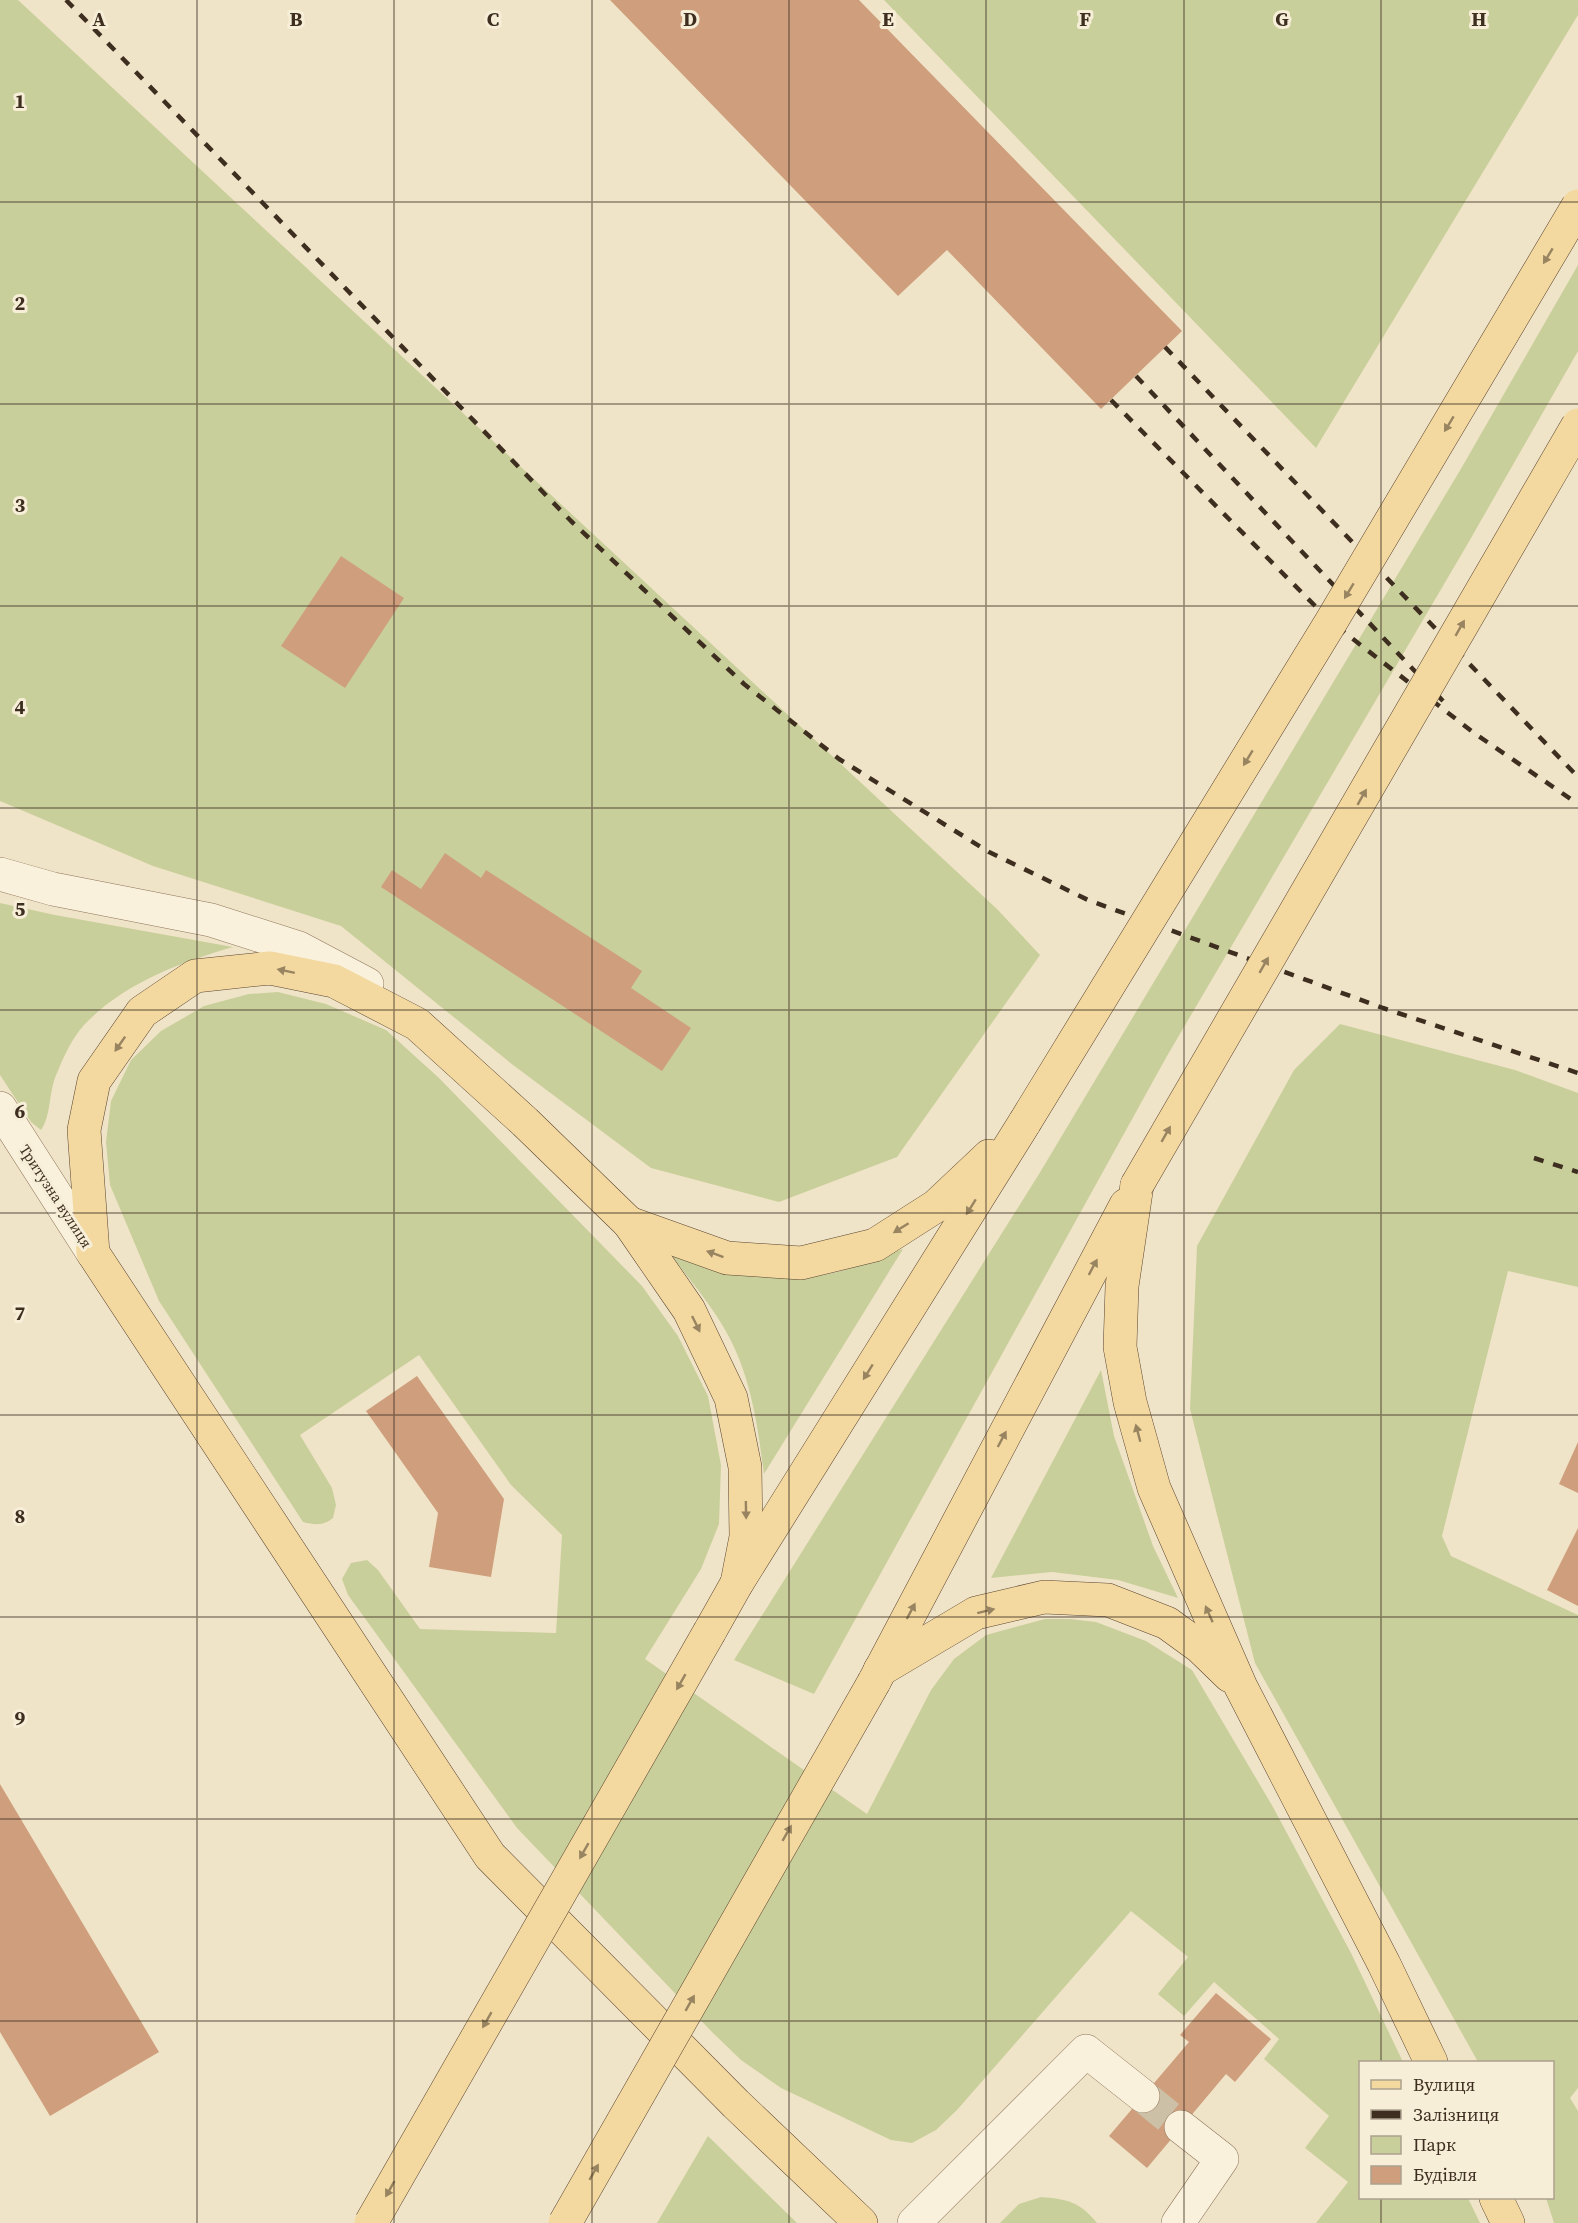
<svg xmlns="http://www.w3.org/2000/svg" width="1578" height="2223" font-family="'Source Serif 4',serif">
  <rect width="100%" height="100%" fill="#f0e4c8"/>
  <g fill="#c9cf9b">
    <polygon points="0,0 18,0 997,909 1040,955 897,1157 779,1202 651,1168 513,1065 341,926 153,866 0,801"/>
    <polygon points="884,0 1578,0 1578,15 1316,448"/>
    <polygon points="1578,265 1578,351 1467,545 1167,1056 814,1694 734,1660 1039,1174 1462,467"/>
    <path d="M0,903L55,915L233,947C179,963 124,983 84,1025C72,1038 63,1058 57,1073C48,1092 52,1114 41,1130L31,1122L0,1075Z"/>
    <path d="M278,992L326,1004L386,1030L439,1078L642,1286L678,1336L708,1396L721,1465L719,1524L701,1569L645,1659L867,1814L931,1690L954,1659L986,1635L1045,1619H1070L1096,1622L1146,1641L1192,1670L1273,1807L1351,1953L1403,2062H1360V2198H1468L1480,2223H1316L1348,2182L1305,2148L1329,2116L1264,2059L1279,2039L1214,1982L1184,2016L1158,1994L1188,1957L1131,1911L957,2110L936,2130L912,2143L891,2140L781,2088L741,2060L712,2032L517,1828L348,1595L342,1579L351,1563L367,1560L378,1570L420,1629L556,1633L562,1535L511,1485L419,1355L300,1435L332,1488L336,1505L333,1518C323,1526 315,1525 303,1522L159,1301L110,1185L106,1142L111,1101L131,1060L161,1031L204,1006L249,994Z"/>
    <polygon points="1340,1024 1515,1070 1578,1093 1578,1287 1508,1271 1442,1536 1451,1556 1578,1615 1578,2088 1570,2098 1578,2111 1578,2223 1554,2223 1546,2198 1552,2198 1552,2062 1478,2062 1255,1663 1190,1409 1197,1246 1294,1070"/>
    <path d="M903,1249L764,1474C757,1421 750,1369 721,1323C707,1300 688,1278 672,1256C722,1269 776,1286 828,1274C853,1269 879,1257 903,1249Z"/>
    <polygon points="1101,1370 1114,1436 1153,1546 1178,1598 1118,1580 1052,1572 991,1578"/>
    <polygon points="708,2136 797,2223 657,2223"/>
    <path d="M1041,2197C1067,2199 1080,2202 1097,2223H1000L1019,2204Z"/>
  </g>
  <g fill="#cf9f7d">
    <polygon points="610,0 859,0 1182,331 1101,409 947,250 898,296"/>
    <polygon points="341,556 404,598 345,688 281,646"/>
    <polygon points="445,853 481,878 486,870 642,971 631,988 691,1028 662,1071 381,887 392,870 421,889"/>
    <polygon points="417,1376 504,1499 491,1577 429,1567 438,1513 366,1411"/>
    <polygon points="1578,1442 1578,1493 1559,1484"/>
    <polygon points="1578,1528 1578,1606 1547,1590"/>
    <polygon points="0,1784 159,2052 50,2116 0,2032"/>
    <polygon points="1216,1993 1271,2039 1235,2082 1226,2074 1147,2168 1109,2136 1189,2042 1180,2035"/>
  </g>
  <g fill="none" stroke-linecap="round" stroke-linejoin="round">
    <polyline stroke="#ccc0a6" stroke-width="33" stroke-dasharray="33 16" stroke-linecap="butt" points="1143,2096 1181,2127"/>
    <g stroke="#8d765c" stroke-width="34">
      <g id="minor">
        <polyline points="0,874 53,889 211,920 299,948 367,984"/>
        <polyline points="0,1108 93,1253"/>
        <polyline points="914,2223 1086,2051 1143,2096"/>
        <polyline points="1178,2223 1222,2159 1181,2127"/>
      </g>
    </g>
    <g stroke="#5b4430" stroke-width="34">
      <g id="major">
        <polyline points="1137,1185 1122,1286 1120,1347 1130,1402 1154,1488 1241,1687 1384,1964 1431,2062"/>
        <polyline points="629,1223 727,1258 801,1263 875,1245 936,1206 989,1156"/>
        <polyline points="737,1583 746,1537 745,1467 731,1398 689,1310 629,1223 525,1122 417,1024 334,981 270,968 195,976 142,1012 94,1081 84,1130 93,1253 490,1856 736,2104 861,2223"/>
        <polyline points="710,1631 737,1583 1025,1122"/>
        <polyline points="880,1670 976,1613 1044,1597 1108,1600 1167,1623 1200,1647 1230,1676"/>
        <polyline points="874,1682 1126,1205"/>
        <polyline points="1496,2198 1508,2223"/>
      </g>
    </g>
    <use href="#minor" stroke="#faf1dc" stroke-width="33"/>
    <use href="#major" stroke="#f3d9a0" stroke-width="33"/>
    <g stroke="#3d2e20" stroke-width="4.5" stroke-dasharray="10 10" stroke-linecap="butt">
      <polyline points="66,0 571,521 744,684 839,759 989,852 1088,900 1383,1008 1578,1073"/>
      <polyline points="1165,347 1578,777"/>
      <polyline points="1136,376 1443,701"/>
      <polyline points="1111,400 1331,622 1474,733 1578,804"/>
      <polyline points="1534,1158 1578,1172"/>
    </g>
    <g stroke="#5b4430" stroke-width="34" stroke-linecap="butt">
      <g id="major-bridge">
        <polyline points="1025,1122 1331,622 1578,206"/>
        <polyline points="1137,1185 1578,425"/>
        <polyline points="371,2223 710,1631"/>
        <polyline points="565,2223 874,1682"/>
      </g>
    </g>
    <use href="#major-bridge" stroke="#f3d9a0" stroke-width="33"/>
  </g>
  <defs><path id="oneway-solid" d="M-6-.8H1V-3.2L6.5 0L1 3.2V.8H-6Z" transform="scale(1.5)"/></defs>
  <g fill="#988460">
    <use href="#oneway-solid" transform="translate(1548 256) rotate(121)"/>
    <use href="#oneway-solid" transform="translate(1449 424) rotate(121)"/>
    <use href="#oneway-solid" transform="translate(1349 591) rotate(121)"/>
    <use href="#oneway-solid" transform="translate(1460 628) rotate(-60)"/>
    <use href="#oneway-solid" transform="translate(1248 758) rotate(121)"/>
    <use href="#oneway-solid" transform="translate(1362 797) rotate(-60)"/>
    <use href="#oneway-solid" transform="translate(1264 965) rotate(-60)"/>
    <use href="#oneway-solid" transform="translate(286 971) rotate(-168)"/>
    <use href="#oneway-solid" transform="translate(120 1044) rotate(125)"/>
    <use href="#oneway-solid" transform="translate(1166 1134) rotate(-60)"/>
    <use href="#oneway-solid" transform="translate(971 1207) rotate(122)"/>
    <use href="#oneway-solid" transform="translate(901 1228) rotate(148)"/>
    <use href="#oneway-solid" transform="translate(715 1254) rotate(-160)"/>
    <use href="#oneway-solid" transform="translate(1093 1267) rotate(-62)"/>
    <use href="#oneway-solid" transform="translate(696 1324) rotate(64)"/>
    <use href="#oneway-solid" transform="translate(868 1372) rotate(122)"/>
    <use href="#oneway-solid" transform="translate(1138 1433) rotate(-105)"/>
    <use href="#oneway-solid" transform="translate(1002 1439) rotate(-62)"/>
    <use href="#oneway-solid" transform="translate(746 1510) rotate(89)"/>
    <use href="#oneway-solid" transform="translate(911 1611) rotate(-62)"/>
    <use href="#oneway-solid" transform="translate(986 1611) rotate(-14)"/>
    <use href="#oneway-solid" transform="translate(1209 1614) rotate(-114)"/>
    <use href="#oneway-solid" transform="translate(681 1682) rotate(120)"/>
    <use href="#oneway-solid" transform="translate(787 1833) rotate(-60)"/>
    <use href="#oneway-solid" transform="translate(584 1851) rotate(120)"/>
    <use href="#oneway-solid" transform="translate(690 2003) rotate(-60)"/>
    <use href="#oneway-solid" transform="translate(487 2020) rotate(120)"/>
    <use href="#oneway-solid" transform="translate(594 2172) rotate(-60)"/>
    <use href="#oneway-solid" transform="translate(390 2189) rotate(120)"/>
  </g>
  <path fill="none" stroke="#3d2e20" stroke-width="1.5" stroke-opacity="0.55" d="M197,0V2223M394,0V2223M592,0V2223M789,0V2223M986,0V2223M1184,0V2223M1381,0V2062M0,202H1578M0,404H1578M0,606H1578M0,808H1578M0,1010H1578M0,1213H1578M0,1415H1578M0,1617H1578M0,1819H1578M0,2021H1578M1381,2198V2223"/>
  <g text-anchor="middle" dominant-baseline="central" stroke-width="6" stroke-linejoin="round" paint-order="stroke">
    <g font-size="15" fill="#3d2e20" stroke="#f7eed8">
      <text transform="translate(56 1196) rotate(57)">Тритузна вулиця</text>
    </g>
  </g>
  <g font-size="20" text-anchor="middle" font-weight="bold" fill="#3d2e20" stroke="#f7eed8" stroke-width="6" stroke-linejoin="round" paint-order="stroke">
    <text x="99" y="26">A</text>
    <text x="296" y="26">B</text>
    <text x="493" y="26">C</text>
    <text x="690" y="26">D</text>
    <text x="888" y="26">E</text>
    <text x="1085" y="26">F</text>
    <text x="1282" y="26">G</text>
    <text x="1479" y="26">H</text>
    <text x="20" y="108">1</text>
    <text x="20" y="310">2</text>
    <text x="20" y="512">3</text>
    <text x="20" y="714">4</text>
    <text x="20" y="916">5</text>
    <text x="20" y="1118">6</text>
    <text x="20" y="1320">7</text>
    <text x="20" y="1523">8</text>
    <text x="20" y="1725">9</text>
  </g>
  <rect x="1359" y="2061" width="195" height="138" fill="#f7eed8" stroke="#ada18e" stroke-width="1.5"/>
  <rect x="1371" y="2080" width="30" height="9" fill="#f3d9a0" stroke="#ada18e" stroke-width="1.5"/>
  <text x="1413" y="2091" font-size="18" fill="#3d2e20">Вулиця</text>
  <rect x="1371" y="2110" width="30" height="9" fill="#3d2e20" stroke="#ada18e" stroke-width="1.5"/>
  <text x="1413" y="2121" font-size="18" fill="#3d2e20">Залізниця</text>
  <rect x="1371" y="2136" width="30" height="18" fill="#c9cf9b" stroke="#ada18e" stroke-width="1.5"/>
  <text x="1413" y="2151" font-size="18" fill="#3d2e20">Парк</text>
  <rect x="1371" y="2166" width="30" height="18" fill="#cf9f7d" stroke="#ada18e" stroke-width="1.5"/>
  <text x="1413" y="2181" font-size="18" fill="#3d2e20">Будівля</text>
</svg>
